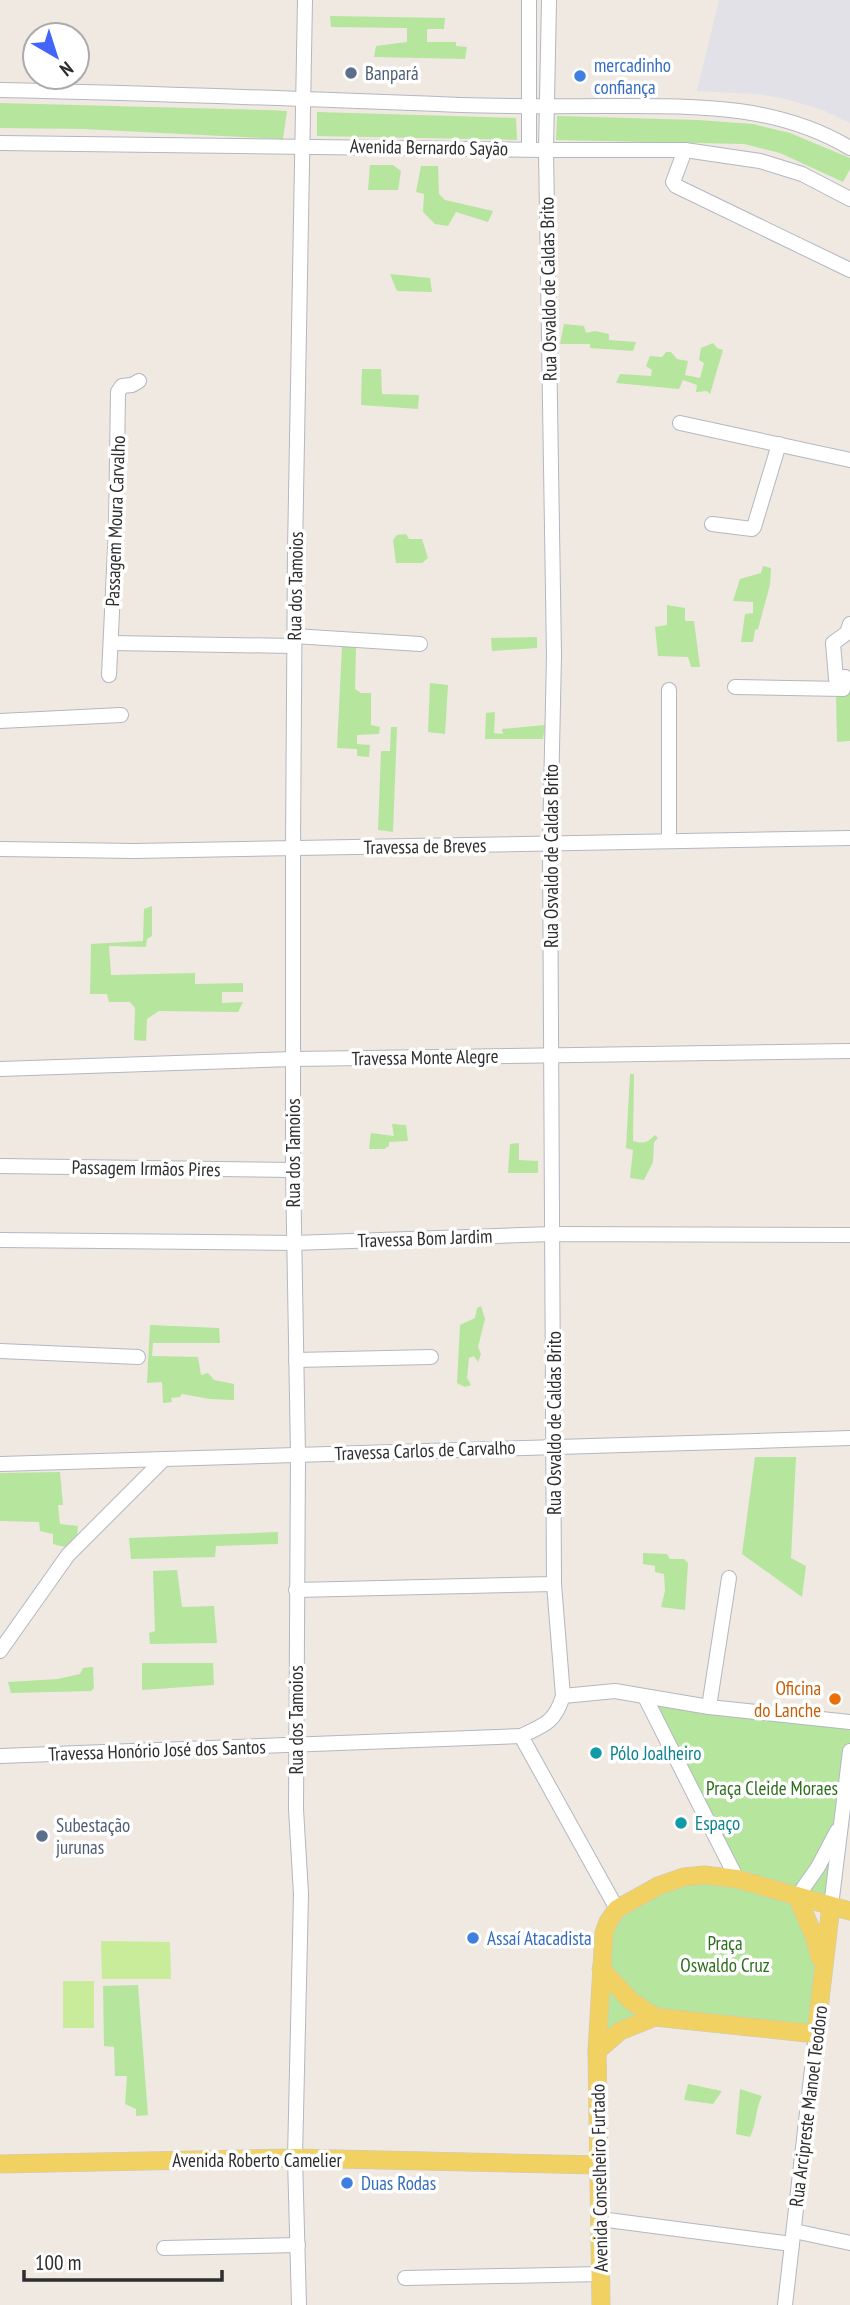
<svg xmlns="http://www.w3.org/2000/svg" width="850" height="2305" font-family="'PT Sans Narrow',sans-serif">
  <rect width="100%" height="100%" fill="#efe9e1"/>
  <polygon fill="#e3e1e8" points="719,0 850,0 850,123 823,110 782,98 756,94 697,91"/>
  <g fill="#b6e59e">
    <polygon points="330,16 445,18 444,29 427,29 427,42 456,42 456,46 467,47 465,59 374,57 376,46 407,42 407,28 331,27"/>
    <polygon points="0,103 268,110 287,111 283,139 83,129 0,128"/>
    <polygon points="317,112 516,118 517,140 317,136"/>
    <polygon points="557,116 698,120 753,124 790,133 850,158 850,169 843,182 780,153 744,144 556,140"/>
    <polygon points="370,165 393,165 401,171 398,190 368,190"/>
    <polygon points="421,166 438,166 439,194 445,200 493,211 488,222 456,212 448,226 435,224 423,212 424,194 416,192"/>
    <polygon points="390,274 430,278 432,292 397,291"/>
    <polygon points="564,324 584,326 586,333 595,331 609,334 609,340 636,342 633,351 590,348 590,344 560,344"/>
    <polygon points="713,343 717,348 723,350 710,394 707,391 696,392 697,385 683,380 679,389 616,383 620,374 651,376 652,370 646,366 650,356 662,357 666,352 671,352 677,359 688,361 685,375 700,378 704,363 699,360 701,348"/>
    <polygon points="362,369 381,369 382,394 419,395 418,409 361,405"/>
    <polygon points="406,534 409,539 422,539 428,558 422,563 396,563 393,540 397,535"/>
    <polygon points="763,566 771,568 770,585 758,629 755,630 753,642 741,642 745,614 753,613 753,602 733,601 740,579 761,573"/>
    <polygon points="667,605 685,608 685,621 694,621 700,667 691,667 688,657 658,656 655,627 667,625"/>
    <polygon points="537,637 537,648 492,651 491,638"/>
    <polygon points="342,647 356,647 355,689 361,693 371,693 371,725 380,727 379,734 357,735 357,744 370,745 369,757 357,756 357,749 337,748"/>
    <polygon points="430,683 448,685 445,734 428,732"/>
    <polygon points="850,688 850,741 837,742 836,693"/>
    <polygon points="495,712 494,733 503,734 502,729 545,725 543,739 485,739 486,713"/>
    <polygon points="391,727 397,727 393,832 378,830 381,751 390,751"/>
    <polygon points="152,906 152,936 147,939 146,947 109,946 111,975 195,973 195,984 243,983 243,992 222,992 222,1003 243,1002 238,1012 159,1011 147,1019 146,1041 134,1040 135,1008 130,1002 109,1002 107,994 90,994 91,944 143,941 144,909"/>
    <path d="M630,1074H634L633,1141C644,1144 647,1143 655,1135L658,1138L654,1142L653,1162L644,1180L630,1178L633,1150L626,1148Z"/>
    <polygon points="392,1124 406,1125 408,1141 389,1142 389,1146 384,1149 369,1149 371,1133 394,1136"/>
    <polygon points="519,1143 519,1160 538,1161 538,1173 508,1173 510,1144"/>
    <polygon points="481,1306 485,1319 478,1347 481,1354 478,1362 474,1356 469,1358 467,1378 471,1385 465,1387 457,1383 460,1325 475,1318 477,1308"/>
    <polygon points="150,1325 219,1328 220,1343 153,1343 152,1356 198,1357 201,1375 208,1373 214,1380 234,1384 234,1400 210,1399 182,1394 180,1397 171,1398 172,1402 163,1403 162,1382 147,1383"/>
    <polygon points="755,1457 796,1457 791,1558 806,1566 802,1597 742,1554"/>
    <polygon points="60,1472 63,1505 58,1505 60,1524 78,1526 77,1535 65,1547 53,1544 53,1534 40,1531 39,1522 0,1521 0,1473"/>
    <polygon points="278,1532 278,1544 216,1546 215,1557 131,1559 129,1538"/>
    <polygon points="643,1553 667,1554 670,1559 684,1559 688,1563 685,1610 661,1607 665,1591 664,1574 655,1572 655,1566 643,1564"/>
    <polygon points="177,1570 182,1607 214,1606 217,1643 150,1644 149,1633 155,1631 153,1571"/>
    <polygon points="142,1663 213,1663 214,1685 142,1690"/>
    <polygon points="93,1667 94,1688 91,1691 11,1693 8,1682 58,1679 80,1674 83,1668"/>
    <polygon points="645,1697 850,1723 850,1752 832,1903 737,1879"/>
    <polygon points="684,1883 736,1886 792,1900 816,1959 809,2033 655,2015 603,2043 610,1936 621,1915 640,1903"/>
    <polygon points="138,1985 148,2115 136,2116 136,2109 125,2104 127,2076 115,2076 114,2047 104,2046 103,1986"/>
    <polygon points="688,2084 722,2091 713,2104 684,2100"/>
    <path d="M740,2089L762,2096C755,2110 757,2123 750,2137L736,2134Z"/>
  </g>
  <g fill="#c9ec9a">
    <polygon points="101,1941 170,1942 171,1979 102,1979"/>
    <rect x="63" y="1981" width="31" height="47"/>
  </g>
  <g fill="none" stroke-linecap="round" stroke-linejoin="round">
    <g stroke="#b4b7c1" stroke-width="16">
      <g id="minor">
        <polyline points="529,0 529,149"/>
        <path d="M0,90C154,93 307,99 460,105C515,107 570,106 625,106C704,106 779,106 850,148"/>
        <polyline points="0,143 546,150 685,150 760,161 802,174 850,199"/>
        <polyline points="685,150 673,182 676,186 850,270"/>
        <polyline points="680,423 850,460"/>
        <polyline points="712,524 752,529 754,527 779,444"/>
        <polyline points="294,636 420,644"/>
        <polyline points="111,643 294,646"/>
        <polyline points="109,675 116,527 118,392 122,386 132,385 139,381"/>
        <polyline points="735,687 843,689 845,677 836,679 833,643 847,633 850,624"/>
        <polyline points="0,721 121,715"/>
        <polyline points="669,840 669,690"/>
        <polyline points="0,849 134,851 850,838"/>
        <polyline points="0,1069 293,1059 850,1051"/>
        <polyline points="0,1166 293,1170"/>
        <polyline points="0,1240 294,1243 552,1234 850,1235"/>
        <polyline points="0,1351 138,1357"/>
        <polyline points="296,1360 431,1357"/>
        <polyline points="0,1464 850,1438"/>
        <polyline points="296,1590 554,1584"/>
        <polyline points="0,1651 68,1555 164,1459"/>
        <polyline points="563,1696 615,1691 709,1707 850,1722"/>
        <polyline points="645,1697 737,1879"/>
        <polyline points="709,1707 729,1578"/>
        <polyline points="521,1736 617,1909"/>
        <path d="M0,1756L521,1736C545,1725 555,1722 563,1696L554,1584L550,844L554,655L546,150L549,0"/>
        <polyline points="797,1897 818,1867 837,1831"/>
        <polyline points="831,1906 850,1751"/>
        <polyline points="600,2219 792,2244"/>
        <polyline points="794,2231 850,2243"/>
        <polyline points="164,2248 298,2245"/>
        <polyline points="405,2278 601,2274"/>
        <polyline points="299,2305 295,2158 301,1894 296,1809 298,1455 293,1170 293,847 295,551 305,0"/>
        <polyline points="785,2305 816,2034"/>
      </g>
    </g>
    <g stroke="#c9c9c9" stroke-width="19">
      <g id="major">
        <polyline points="797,1897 815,1938 820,1958"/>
        <polyline points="601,1969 631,2001 655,2017"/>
        <polyline points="597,2051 620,2031 655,2017 816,2034 831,1906"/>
        <polyline points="0,2164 295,2158 599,2165"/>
        <polyline points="601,2305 597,2051 604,1933 608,1922 617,1909 658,1886 684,1877 704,1875 737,1879 850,1911"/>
      </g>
    </g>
    <use href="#minor" stroke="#fff" stroke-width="14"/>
    <use href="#major" stroke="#f2d163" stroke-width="18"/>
  </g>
  <g fill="#5c6f8a" stroke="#fff" stroke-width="2.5">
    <circle cx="351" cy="73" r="7"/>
    <circle cx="42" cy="1836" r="7"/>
  </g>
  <g fill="#3f7fe0" stroke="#fff" stroke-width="2.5">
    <circle cx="580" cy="76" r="7"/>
    <circle cx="473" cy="1938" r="7"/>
    <circle cx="347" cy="2183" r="7"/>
  </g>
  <circle fill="#e8710a" stroke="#fff" stroke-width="2.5" cx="835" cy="1699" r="7"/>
  <g fill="#0f9aa8" stroke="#fff" stroke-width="2.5">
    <circle cx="596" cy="1753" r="7"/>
    <circle cx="681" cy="1823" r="7"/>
  </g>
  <g text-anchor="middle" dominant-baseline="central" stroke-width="7" stroke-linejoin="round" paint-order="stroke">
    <g font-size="19" fill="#366cbe" stroke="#fff" text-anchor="start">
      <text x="594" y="65">mercadinho<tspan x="594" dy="22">confiança</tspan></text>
      <text x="487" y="1938">Assaí Atacadista</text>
      <text x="361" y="2183">Duas Rodas</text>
    </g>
    <g font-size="19" fill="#4e5e75" stroke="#fff" text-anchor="start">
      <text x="365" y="73">Banpará</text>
      <text x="56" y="1825">Subestação<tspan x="56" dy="22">jurunas</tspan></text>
    </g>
    <g font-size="19" fill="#2e2e2e" stroke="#fff">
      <text transform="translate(429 147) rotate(1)">Avenida Bernardo Sayão</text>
      <text transform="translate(548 289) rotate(-91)">Rua Osvaldo de Caldas Brito</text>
      <text transform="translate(115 521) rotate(-88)">Passagem Moura Carvalho</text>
      <text transform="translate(295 586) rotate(-89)">Rua dos Tamoios</text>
      <text transform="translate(425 846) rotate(-1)">Travessa de Breves</text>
      <text transform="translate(551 856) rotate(-90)">Rua Osvaldo de Caldas Brito</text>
      <text transform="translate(425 1057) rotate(-1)">Travessa Monte Alegre</text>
      <text transform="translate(293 1153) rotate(-90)">Rua dos Tamoios</text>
      <text transform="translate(146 1168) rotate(1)">Passagem Irmãos Pires</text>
      <text transform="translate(425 1238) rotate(-2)">Travessa Bom Jardim</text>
      <text transform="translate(554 1423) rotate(-90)">Rua Osvaldo de Caldas Brito</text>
      <text transform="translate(425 1450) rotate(-2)">Travessa Carlos de Carvalho</text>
      <text transform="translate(296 1720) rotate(-90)">Rua dos Tamoios</text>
      <text transform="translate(157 1750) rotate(-2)">Travessa Honório José dos Santos</text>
      <text transform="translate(808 2106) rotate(-83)">Rua Arcipreste Manoel Teodoro</text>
      <text x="257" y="2160">Avenida Roberto Camelier</text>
      <text transform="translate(599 2178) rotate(-91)">Avenida Conselheiro Furtado</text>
    </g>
    <g font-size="19" fill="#c56008" stroke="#fff" text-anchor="end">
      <text x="821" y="1688">Oficina<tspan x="821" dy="22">do Lanche</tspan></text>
    </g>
    <g font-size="19" fill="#0d838f" stroke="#fff" text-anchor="start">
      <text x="610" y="1753">Pólo Joalheiro</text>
      <text x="695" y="1823">Espaço</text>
    </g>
    <g font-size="19" fill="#2c6e1b" stroke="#fff">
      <text x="772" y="1788">Praça Cleide Moraes</text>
      <text x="725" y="1943">Praça<tspan x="725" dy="22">Oswaldo Cruz</tspan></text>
    </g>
  </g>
  <g transform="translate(56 56) rotate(141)"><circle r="33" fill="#ffffff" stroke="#ababab" stroke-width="2"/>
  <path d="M0-5L12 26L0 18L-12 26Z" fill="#4264fb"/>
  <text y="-10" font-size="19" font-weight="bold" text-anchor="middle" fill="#2e2e2e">N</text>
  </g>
  <path d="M24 2270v10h198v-10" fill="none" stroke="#2e2e2e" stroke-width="3.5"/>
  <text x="35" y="2270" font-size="21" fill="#2e2e2e" stroke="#ffffff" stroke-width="5" paint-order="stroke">100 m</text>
</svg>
